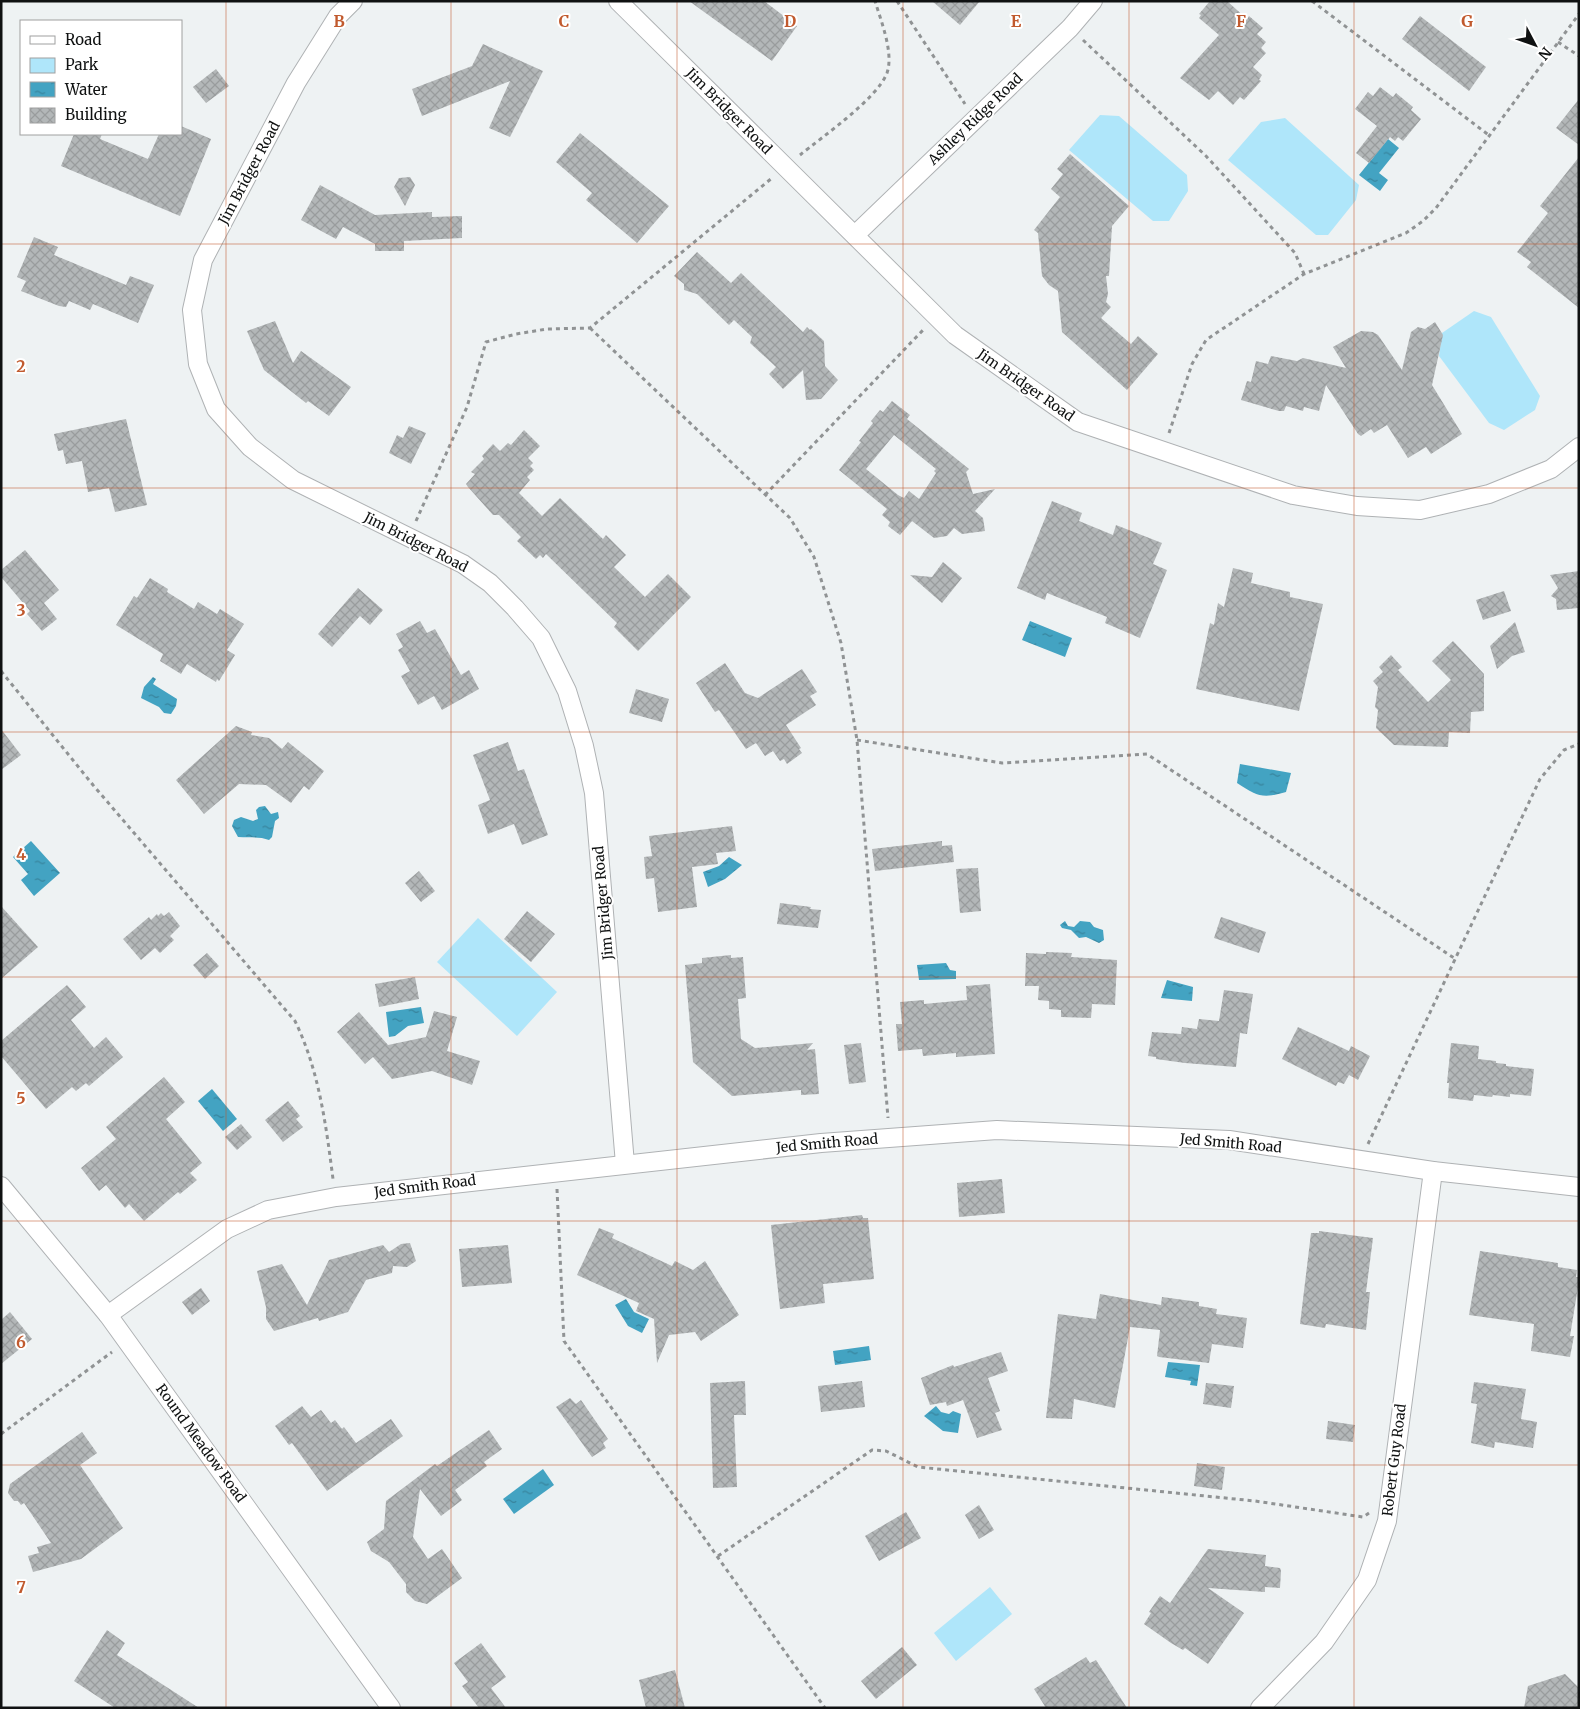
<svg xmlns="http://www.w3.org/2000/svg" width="1580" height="1709" font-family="Merriweather,serif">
  <defs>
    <pattern id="water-ripples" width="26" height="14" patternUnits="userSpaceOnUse" patternTransform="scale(1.25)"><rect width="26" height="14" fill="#43a3c2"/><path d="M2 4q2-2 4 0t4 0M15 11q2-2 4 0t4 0" fill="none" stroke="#37839c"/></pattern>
    <pattern id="building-cross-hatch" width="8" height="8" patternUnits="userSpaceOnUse" patternTransform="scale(1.25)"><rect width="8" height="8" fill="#b3b7b8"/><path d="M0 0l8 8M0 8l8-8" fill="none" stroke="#999c9d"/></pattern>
  </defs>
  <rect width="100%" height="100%" fill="#eef2f3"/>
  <g fill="#afe6fa">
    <polygon points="1100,115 1119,116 1187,175 1188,191 1169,221 1153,221 1069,150"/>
    <polygon points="1285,118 1359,185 1356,200 1328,235 1316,235 1228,160 1261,122"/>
    <polygon points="1474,311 1491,317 1540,396 1535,410 1504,430 1489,423 1439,356 1442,333"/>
    <polygon points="478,918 557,992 517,1036 437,962"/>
    <polygon points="990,1587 1012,1614 956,1661 934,1633"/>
  </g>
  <g fill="url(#water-ripples)">
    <polygon points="1388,139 1399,148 1379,173 1388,180 1380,191 1359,175"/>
    <polygon points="1030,621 1072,638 1065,657 1022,640"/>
    <polygon points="153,677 156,679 153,684 177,699 176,706 171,714 164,713 159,707 141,698 144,687"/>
    <path d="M1240,764L1291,773L1286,792C1262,799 1257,796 1237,783Z"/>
    <path d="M265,806L271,814L278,812L279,818L275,821L272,837L269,840C260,836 248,838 238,837L232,826L234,820L241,817L253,821L258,819L256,810L259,807Z"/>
    <polygon points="31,841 60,873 34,896 21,880 28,874 13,857"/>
    <polygon points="729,857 742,865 725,879 708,887 703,872 719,866"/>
    <polygon points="1065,921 1068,926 1074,927 1080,921 1090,922 1094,927 1103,930 1104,940 1099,943 1086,937 1079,938 1071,930 1062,928 1060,925"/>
    <polygon points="946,963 950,970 956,971 956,979 919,980 917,965"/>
    <polygon points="1167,980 1193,987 1192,1001 1161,998"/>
    <polygon points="421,1007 424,1023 408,1026 395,1036 389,1037 386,1012"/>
    <polygon points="212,1089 237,1119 223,1131 198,1101"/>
    <polygon points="626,1299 634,1312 649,1319 642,1333 628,1326 615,1305"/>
    <polygon points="869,1346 871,1360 835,1365 833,1351"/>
    <polygon points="1168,1362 1200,1365 1197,1386 1190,1385 1191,1381 1165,1377"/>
    <polygon points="936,1406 941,1412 949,1414 953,1411 961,1414 958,1433 943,1431 924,1416"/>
    <polygon points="543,1469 554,1485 514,1514 503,1499"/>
  </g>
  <g fill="url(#building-cross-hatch)" fill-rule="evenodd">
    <polygon points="689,1 764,1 797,26 772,61"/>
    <polygon points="932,1 980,1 960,25"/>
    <polygon points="1210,1 1227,1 1247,19 1249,16 1263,28 1257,34 1266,42 1261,48 1266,53 1253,67 1262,75 1259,80 1261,81 1244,100 1240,97 1233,105 1218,91 1209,100 1180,78 1219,35 1199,18 1201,15 1199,14"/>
    <polygon points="1420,16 1486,67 1469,91 1402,39"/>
    <polygon points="483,44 543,71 510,137 489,128 510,81 422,116 412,89 472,66"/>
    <polygon points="216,69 229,86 206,103 193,87"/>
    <polygon points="1380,87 1393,97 1396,93 1413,107 1411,110 1421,119 1403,141 1398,137 1395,141 1390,137 1369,163 1356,153 1377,126 1355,109 1368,92 1373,96"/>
    <polygon points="1579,99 1579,145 1556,128"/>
    <polygon points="181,126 211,139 180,216 61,166 74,134 102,134 100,139 148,159 159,134 181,134"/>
    <polygon points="580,133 669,206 637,243 586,200 592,193 556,162"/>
    <polygon points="1070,154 1129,206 1112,226 1109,276 1106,276 1108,294 1106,302 1111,307 1101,318 1131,344 1138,336 1158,354 1127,390 1062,332 1058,291 1049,285 1042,276 1038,233 1034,230 1060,197 1051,189 1063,174 1057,169"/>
    <polygon points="1579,157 1579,308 1527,267 1531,262 1517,252 1548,213 1540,206"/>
    <polygon points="410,177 415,185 405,206 394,187 399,178"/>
    <polygon points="320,185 375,215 432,212 432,217 462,216 462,238 404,241 404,251 375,251 375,244 343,227 336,239 301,220"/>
    <polygon points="34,237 58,247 54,255 126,285 130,276 154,285 138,323 93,304 90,310 69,301 66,307 59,306 21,291 26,281 17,277"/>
    <polygon points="697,252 731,283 741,273 803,332 807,327 810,330 811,329 824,341 825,366 838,380 821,399 806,400 803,370 783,389 769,374 776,367 750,343 752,337 734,320 729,325 697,294 684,290 684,284 674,276"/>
    <polygon points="275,321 293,363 301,351 351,387 329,416 308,401 306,403 264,370 247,331"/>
    <polygon points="1435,322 1443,335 1432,385 1462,434 1431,454 1426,447 1408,458 1387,425 1374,433 1371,429 1361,436 1358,434 1326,385 1319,411 1304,407 1303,411 1286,406 1284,411 1279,411 1241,400 1247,381 1251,382 1256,361 1268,364 1271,356 1297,361 1303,358 1346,368 1333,347 1361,331 1373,332 1378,335 1402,370 1411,332 1418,327 1425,329"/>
    <path d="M892,401L910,415L907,419L969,469L966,472L973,494L995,489L975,511L983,518L985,531L962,534L954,528L947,536L934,538L912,521L900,535L888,526L890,522L882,515L887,509L839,470L861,442L859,441L873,423L871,421L880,410L883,412ZM894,435L936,469L934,471L936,473L919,499L909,491L904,498L898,495L866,469Z"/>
    <polygon points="126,419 147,505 115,512 109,488 88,492 82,461 66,464 63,450 58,451 54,434"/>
    <polygon points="409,426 426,433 411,464 389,453 397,435 403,438"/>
    <polygon points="524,430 540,446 528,458 533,463 530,466 534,470 527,477 530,480 519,493 542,516 560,498 603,539 606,535 626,555 614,567 645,597 668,574 691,597 638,651 614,627 617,623 585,592 546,554 543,558 540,555 536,559 517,541 521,537 499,515 493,515 468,487 466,484 475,474 471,472 484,459 482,456 493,444 500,451 508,443 511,445"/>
    <polygon points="1052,501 1082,513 1079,521 1113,535 1116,525 1162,543 1153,564 1167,570 1140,638 1105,623 1107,617 1047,593 1045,600 1017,588"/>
    <polygon points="25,550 59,590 44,603 57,619 42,631 27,614 30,611 1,577 1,570"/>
    <polygon points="943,562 962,578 942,603 910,575 932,577"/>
    <polygon points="1233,568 1253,573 1251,583 1290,592 1290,597 1323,604 1299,711 1196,689 1210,623 1214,625 1218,603 1224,607"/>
    <polygon points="1579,571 1579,608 1557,610 1556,599 1551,596 1558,588 1550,575"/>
    <polygon points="150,578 168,589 167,592 194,609 198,602 217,614 220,609 244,624 227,650 235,655 219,681 217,679 216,682 187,664 181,674 160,661 163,654 116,625 134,596 137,598"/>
    <polygon points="358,588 383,610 370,625 360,616 332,647 318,634"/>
    <polygon points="1504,591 1511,611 1483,620 1476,600"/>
    <polygon points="420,621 427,633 435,629 461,675 469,670 479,689 442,710 434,696 418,705 401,676 410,671 398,650 403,647 396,634"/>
    <polygon points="1515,622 1525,652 1512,656 1497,669 1490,646"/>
    <polygon points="1453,641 1484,674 1484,711 1471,712 1470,733 1449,732 1448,747 1394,745 1376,728 1378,710 1375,707 1378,687 1373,681 1383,672 1379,667 1391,655 1402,667 1398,670 1428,702 1451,680 1432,661"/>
    <polygon points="725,663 745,693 758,698 802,669 817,692 810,696 816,705 786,725 801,748 799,749 802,753 787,764 784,759 780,761 773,751 765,756 756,743 746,749 719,710 715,712 696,683"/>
    <polygon points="636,689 669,699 662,722 629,713"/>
    <polygon points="236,726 252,732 251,735 269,738 282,749 288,742 324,771 309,790 304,786 291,803 266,785 239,784 204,814 176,780"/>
    <polygon points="1,729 21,755 1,770"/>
    <polygon points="508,742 518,771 524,769 548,835 522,845 514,824 488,834 478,805 490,800 473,755"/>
    <polygon points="732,826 736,851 716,853 718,864 692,867 697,907 658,912 654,878 646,879 644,857 652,856 649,836"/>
    <polygon points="942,841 942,846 952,845 954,862 875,871 872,849"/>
    <polygon points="978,868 981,911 960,913 956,869"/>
    <polygon points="419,871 435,891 421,902 405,883"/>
    <polygon points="780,903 811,907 810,909 821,910 818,928 777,924"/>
    <polygon points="1,906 38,947 1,979"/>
    <polygon points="527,911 555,934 531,962 504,939"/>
    <polygon points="169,912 180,926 170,936 174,940 160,953 155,948 141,960 123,939 149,917 151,920 157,914 158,916 161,913 164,916"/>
    <polygon points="1221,917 1266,932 1259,953 1214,938"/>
    <polygon points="1046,952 1072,953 1071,957 1117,960 1115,1005 1092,1004 1091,1018 1061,1017 1061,1010 1049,1009 1049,1001 1038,1000 1039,986 1025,986 1026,953 1046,954"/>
    <polygon points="207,953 219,966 205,979 193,965"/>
    <polygon points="731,955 731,958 743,957 746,998 738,999 741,1039 755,1048 813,1043 807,1050 815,1049 819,1094 801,1095 801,1090 732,1096 693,1062 685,965 702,963 702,958"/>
    <polygon points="415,977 419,999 379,1007 375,984"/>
    <polygon points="990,984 995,1054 956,1057 956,1053 923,1056 922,1049 898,1051 896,1024 902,1024 900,1002 924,1000 924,1004 967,1000 966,986"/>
    <polygon points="67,985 86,1007 71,1020 94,1048 106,1037 123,1057 89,1086 86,1083 76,1091 72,1087 46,1109 1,1056 1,1041"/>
    <polygon points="1224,990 1253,994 1247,1034 1240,1033 1236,1067 1185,1063 1156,1059 1156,1057 1148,1056 1152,1032 1181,1034 1182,1027 1197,1029 1199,1019 1219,1021"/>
    <polygon points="434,1011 457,1017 447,1051 480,1061 472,1085 432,1071 392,1079 373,1057 365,1064 337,1032 359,1012 388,1045 426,1037"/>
    <polygon points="1298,1027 1349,1051 1351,1046 1370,1056 1358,1080 1349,1075 1344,1084 1338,1082 1336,1086 1282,1059"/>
    <polygon points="861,1043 866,1082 849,1084 844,1045"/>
    <polygon points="1451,1043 1479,1046 1478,1059 1496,1061 1496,1063 1506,1064 1506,1066 1534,1069 1531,1096 1510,1094 1510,1097 1493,1095 1492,1097 1474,1095 1473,1101 1448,1098 1449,1083 1447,1083"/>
    <polygon points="164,1077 185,1102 166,1119 202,1163 190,1173 197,1180 180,1194 178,1192 144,1221 129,1204 125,1208 106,1185 99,1191 81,1168 116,1139 106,1127"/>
    <polygon points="288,1101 300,1116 296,1119 303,1127 283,1142 265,1120"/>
    <polygon points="241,1124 252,1137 237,1150 225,1137"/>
    <polygon points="1002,1179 1005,1213 959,1217 957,1183"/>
    <polygon points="862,1215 863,1218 868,1218 874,1279 823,1284 825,1303 780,1309 771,1225"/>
    <polygon points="599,1228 614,1234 612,1238 672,1266 675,1261 693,1270 705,1261 739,1315 701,1341 695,1332 669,1335 657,1363 654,1319 636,1311 639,1303 577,1275"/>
    <polygon points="1319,1231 1373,1238 1366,1292 1370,1292 1366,1330 1326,1324 1325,1328 1300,1324 1311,1233 1319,1233"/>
    <polygon points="410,1243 416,1261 407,1267 393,1266 392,1273 366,1280 348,1312 319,1321 318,1318 274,1331 266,1319 266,1307 257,1271 282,1264 307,1305 329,1260 383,1245 389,1252 401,1244"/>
    <polygon points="508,1245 512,1283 462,1287 459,1249"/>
    <polygon points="1480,1251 1558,1263 1558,1267 1577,1270 1576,1277 1579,1277 1579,1281 1570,1336 1574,1336 1570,1357 1531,1351 1534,1324 1469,1315"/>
    <polygon points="201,1288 210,1301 192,1315 182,1302"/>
    <polygon points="1100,1294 1161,1305 1162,1297 1199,1302 1199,1306 1217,1309 1216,1314 1247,1318 1243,1348 1212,1344 1209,1363 1159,1357 1157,1356 1160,1330 1130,1327 1115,1408 1074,1399 1072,1419 1046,1418 1058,1314 1096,1319"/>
    <polygon points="10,1312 32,1339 1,1364 1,1320"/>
    <polygon points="1001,1352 1008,1371 988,1378 1000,1411 995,1413 1002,1430 977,1438 963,1400 947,1406 946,1402 930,1405 921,1378 953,1365 954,1367"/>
    <polygon points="745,1381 746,1415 734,1415 737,1487 713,1488 710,1383"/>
    <polygon points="862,1381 865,1407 821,1412 818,1386"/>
    <polygon points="1474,1382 1526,1389 1521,1419 1537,1422 1533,1448 1495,1442 1494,1448 1471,1443 1477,1404 1471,1403"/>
    <polygon points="1206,1383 1234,1386 1231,1408 1203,1404"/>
    <polygon points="570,1398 576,1404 581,1400 608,1439 603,1443 606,1448 592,1457 556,1407"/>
    <polygon points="302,1406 311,1417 321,1410 331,1423 335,1420 342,1429 344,1427 356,1443 391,1419 403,1436 327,1491 292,1443 289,1445 275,1426"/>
    <polygon points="1328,1421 1355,1425 1353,1442 1326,1439"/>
    <polygon points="489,1430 502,1449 484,1462 487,1466 455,1490 462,1500 441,1516 420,1489 413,1537 428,1559 442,1549 462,1578 427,1604 415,1601 406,1592 406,1584 389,1562 371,1551 367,1542 384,1529 386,1501 435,1464 437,1466"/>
    <polygon points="82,1432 97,1453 80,1465 123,1528 81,1559 33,1572 28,1556 39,1553 37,1547 51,1543 24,1503 21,1505 18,1501 14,1501 8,1493 10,1484"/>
    <polygon points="1197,1463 1225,1467 1222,1490 1194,1486"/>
    <polygon points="979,1505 994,1530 979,1539 965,1515"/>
    <polygon points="906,1512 921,1538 879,1561 865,1536"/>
    <polygon points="1208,1549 1266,1555 1265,1566 1280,1568 1281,1571 1280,1588 1265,1587 1265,1592 1208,1588 1244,1613 1208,1664 1185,1648 1183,1650 1171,1643 1144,1624 1151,1613 1149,1612 1160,1596 1170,1603"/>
    <polygon points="107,1630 125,1643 117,1655 199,1708 115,1708 74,1681"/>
    <polygon points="481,1643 506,1677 491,1688 506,1708 479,1708 462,1686 468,1682 454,1663"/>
    <polygon points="902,1647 917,1665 876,1699 861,1681"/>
    <polygon points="1086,1657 1090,1663 1096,1660 1127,1708 1046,1708 1034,1689"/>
    <polygon points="675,1670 685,1708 646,1708 639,1680"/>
    <polygon points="1565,1674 1579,1688 1579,1708 1524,1708 1528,1686"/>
  </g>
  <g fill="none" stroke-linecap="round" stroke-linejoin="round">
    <g stroke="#afb2b4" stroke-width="20">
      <g id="street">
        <polyline points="353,1 338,16 296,83 203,260 192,310 198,364 216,409 250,447 293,480 463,564 490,583 515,608 541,638 567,691 584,746 594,793 625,1164"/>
        <polyline points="618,1 955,335 1078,422 1293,495 1357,506 1420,510 1489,494 1551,469 1579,447"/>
        <polyline points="855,235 1070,28 1093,1"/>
        <polyline points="1,1186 108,1315 391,1708"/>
        <polyline points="108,1315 227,1229 268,1210 336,1197 821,1143 997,1130 1229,1140 1433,1171 1579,1187"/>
        <polyline points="1260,1708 1324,1642 1367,1580 1387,1521 1433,1171"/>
      </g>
    </g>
    <g stroke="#909394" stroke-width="3" stroke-dasharray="4 4" stroke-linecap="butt">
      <polyline points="897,1 965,104"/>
      <polyline points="1312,1 1490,136"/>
      <polyline points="1083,40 1206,156 1295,253 1304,274"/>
      <polyline points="1558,42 1579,56"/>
      <path d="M800,155C822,137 877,99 887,73C894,53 881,21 875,1"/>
      <polyline points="590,328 790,518 814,557 841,643 857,740 888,1118"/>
      <polyline points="1169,433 1192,364 1206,340 1304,274 1406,233 1423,221 1436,208 1579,14"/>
      <polyline points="765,495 924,329"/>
      <polyline points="416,521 467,407 486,342 516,334 547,329 590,328 772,178"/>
      <path d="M1,671L93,785L295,1021C319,1070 326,1125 333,1179"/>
      <polyline points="857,740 1002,763 1147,754 1454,958"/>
      <polyline points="1368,1144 1540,779 1564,750 1579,744"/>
      <polyline points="557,1189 564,1341 825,1708"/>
      <polyline points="1,1434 112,1352"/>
      <polyline points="718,1556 872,1450 886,1451 918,1467 1255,1501 1363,1517 1369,1513"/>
    </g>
    <use href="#street" stroke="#fff" stroke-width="18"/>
  </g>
  <path fill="none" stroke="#c15a2e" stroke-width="1" stroke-opacity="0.55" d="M226,1V1708M451,1V1708M677,1V1708M903,1V1708M1129,1V1708M1354,1V1708M1,244H1579M1,488H1579M1,732H1579M1,977H1579M1,1221H1579M1,1465H1579"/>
  <g text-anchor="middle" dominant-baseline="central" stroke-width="4" stroke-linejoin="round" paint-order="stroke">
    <g font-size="14" fill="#101212" stroke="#fff">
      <text transform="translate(729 111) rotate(45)">Jim Bridger Road</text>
      <text transform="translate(975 119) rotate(-44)">Ashley Ridge Road</text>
      <text transform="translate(249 173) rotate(-62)">Jim Bridger Road</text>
      <text transform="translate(1026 385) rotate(35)">Jim Bridger Road</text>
      <text transform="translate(416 542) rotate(27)">Jim Bridger Road</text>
      <text transform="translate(603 903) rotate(-95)">Jim Bridger Road</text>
      <text transform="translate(827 1143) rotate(-5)">Jed Smith Road</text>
      <text transform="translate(1231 1143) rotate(5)">Jed Smith Road</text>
      <text transform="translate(425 1186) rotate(-7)">Jed Smith Road</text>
      <text transform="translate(201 1443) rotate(54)">Round Meadow Road</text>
      <text transform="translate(1394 1460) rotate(-83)">Robert Guy Road</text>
    </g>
  </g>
  <g font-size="16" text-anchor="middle" font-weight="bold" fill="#c15a2e" stroke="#fff" stroke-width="4" stroke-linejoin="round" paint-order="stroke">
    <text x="339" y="27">B</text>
    <text x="564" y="27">C</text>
    <text x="790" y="27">D</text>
    <text x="1016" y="27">E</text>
    <text x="1241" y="27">F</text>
    <text x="1467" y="27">G</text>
    <text x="21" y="372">2</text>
    <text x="21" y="616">3</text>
    <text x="21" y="860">4</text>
    <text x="21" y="1104">5</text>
    <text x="21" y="1348">6</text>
    <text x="21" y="1593">7</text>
  </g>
  <rect width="1580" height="1709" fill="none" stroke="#101212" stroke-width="5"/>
  <rect x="20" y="20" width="162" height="115" fill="#ffffff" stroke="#9fa0a0"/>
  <rect x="30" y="36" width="25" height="8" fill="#ffffff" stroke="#9fa0a0"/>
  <text x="65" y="45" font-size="15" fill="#101212">Road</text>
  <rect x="30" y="58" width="25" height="15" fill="#afe6fa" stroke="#9fa0a0"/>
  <text x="65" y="70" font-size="15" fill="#101212">Park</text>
  <rect x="30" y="82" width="25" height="15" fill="url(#water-ripples)" stroke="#9fa0a0"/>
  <text x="65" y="95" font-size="15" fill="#101212">Water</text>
  <rect x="30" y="108" width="25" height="15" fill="url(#building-cross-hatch)" stroke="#9fa0a0"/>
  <text x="65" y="120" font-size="15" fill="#101212">Building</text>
  <g transform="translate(1535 45) rotate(131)" stroke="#ffffff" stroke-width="4" paint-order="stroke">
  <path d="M0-4L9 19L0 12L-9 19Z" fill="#101212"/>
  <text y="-8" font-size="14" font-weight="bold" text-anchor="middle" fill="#101212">N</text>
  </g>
</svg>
